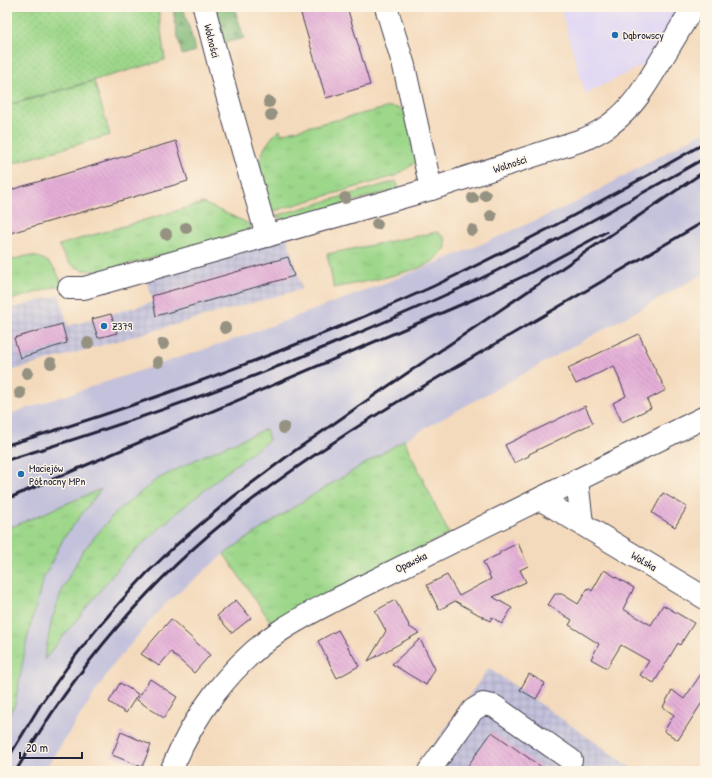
<svg xmlns="http://www.w3.org/2000/svg" width="712" height="778" font-family="'Patrick Hand',sans-serif">
  <defs>
    <pattern id="industrial-grid" width="8" height="8" patternUnits="userSpaceOnUse"><rect width="8" height="8" fill="#c3c1db"/><path d="M0 4h8M4 0v8" fill="none" stroke="#a7a6bd"/></pattern>
    <pattern id="grass-tufts" width="24" height="20" patternUnits="userSpaceOnUse"><rect width="24" height="20" fill="#9dd78a"/><path d="M3 7l-1-3M5 7V3M7 7l1-3M15 17l-1-3M17 17v-4M19 17l1-3" fill="none" stroke="#87b878"/></pattern>
    <pattern id="forest-firs" width="22" height="20" patternUnits="userSpaceOnUse"><rect width="22" height="20" fill="#7eb876"/><path d="M5 1l3.5 6h-7zM16 11l3.5 6h-7z" fill="#679562"/></pattern>
    <pattern id="park-dots" width="8" height="8" patternUnits="userSpaceOnUse"><rect width="8" height="8" fill="#9dd78a"/><path d="M2 2h.1M6 6h.1" fill="none" stroke="#87b878" stroke-width="1.8" stroke-linecap="round"/></pattern>
    <pattern id="building-back-hatch" width="6" height="6" patternUnits="userSpaceOnUse"><rect width="6" height="6" fill="#e4aed7"/><path d="M-1 5l2 2M0 0l6 6M5-1l2 2" fill="none" stroke="#c395b9"/></pattern>
  </defs>
  <rect width="100%" height="100%" fill="#fcf5e5"/>
  <filter id="ink" filterUnits="userSpaceOnUse"><feTurbulence type="fractalNoise" baseFrequency=".025" numOctaves="2"/><feDisplacementMap in="SourceGraphic" scale="8" xChannelSelector="R" yChannelSelector="G"/><feConvolveMatrix kernelMatrix="1 2 1 2 8 2 1 2 1" color-interpolation-filters="sRGB"/></filter>
  <filter id="wash" filterUnits="userSpaceOnUse"><feTurbulence type="fractalNoise" baseFrequency=".012" numOctaves="4" result="noise"/><feDisplacementMap in="SourceGraphic" scale="16" xChannelSelector="R" yChannelSelector="G"/><feGaussianBlur stdDeviation="0.9" result="paint"/><feColorMatrix in="noise" values="0 0 0 0 0 0 0 0 0 0 0 0 0 0 0 0 0 1.4 0 .05"/><feComposite in="paint" operator="in"/></filter>
  <g filter="url(#wash)">
    <rect width="100%" height="100%" fill="#f4dabc"/>
    <polygon fill="#dfd5f5" points="560,7 679,7 645,64 585,94"/>
    <g fill="url(#industrial-grid)">
      <polygon points="287,237 302,289 7,372 7,310 59,295 68,326 153,302 146,277"/>
      <polygon points="489,668 636,771 415,771"/>
    </g>
    <path fill="#c3c1db" fill-rule="evenodd" d="M705,131V273L404,440L303,501L224,554L162,607L113,665L44,771H7V718L15,704L27,639L43,579L63,539L100,489L7,529V415L238,338L362,292L473,248L577,202ZM265,429L269,440L230,469L175,514L125,560L45,659L52,619L63,588L82,552L115,513L156,480L203,456Z"/>
    <g fill="url(#grass-tufts)" stroke="#607c62">
      <path d="M390,107C398,107 402,109 407,114L418,161L395,176L270,212L257,171L260,159L265,147L273,136L280,130L281,134L315,125Z"/>
      <polygon points="396,181 399,189 284,220 275,216"/>
      <path d="M203,203L252,225L248,230L243,232L104,271C81,272 67,268 59,245Z"/>
      <polygon points="437,232 445,238 446,248 432,262 419,268 383,278 334,288 327,254"/>
      <path d="M27,256C48,256 56,267 62,285L7,301V261Z"/>
      <polygon points="266,429 269,440 230,469 175,514 125,560 44,660 52,619 63,588 82,552 115,513 156,480 203,456"/>
      <polygon points="404,440 449,534 308,602 272,624 224,554 303,501"/>
      <polygon points="101,489 63,539 43,579 27,639 15,704 7,718 7,529"/>
    </g>
    <g fill="url(#forest-firs)" stroke="#506d58">
      <polygon points="173,7 183,7 196,51 182,55 175,23"/>
      <polygon points="214,7 234,7 244,38 224,43"/>
    </g>
    <g fill="url(#park-dots)" stroke="#607c62">
      <polygon points="7,7 158,7 165,60 7,105"/>
      <polygon points="94,81 110,135 7,165 7,106"/>
    </g>
    <g id="blocks">
      <g fill="url(#building-back-hatch)">
        <polygon points="299,7 347,7 370,85 326,98"/>
        <polygon points="176,141 188,181 7,234 7,191"/>
        <polygon points="288,257 294,276 156,316 152,296"/>
        <polygon points="111,314 117,333 98,338 92,319"/>
        <polygon points="62,324 67,343 20,358 14,338"/>
        <polygon points="639,334 646,350 645,350 666,390 647,400 651,408 622,422 613,403 626,396 614,366 576,384 568,368"/>
        <polygon points="585,406 593,423 529,454 529,456 514,463 505,445"/>
        <polygon points="663,493 687,507 675,527 652,513"/>
        <polygon points="518,543 528,566 520,570 526,582 493,597 512,608 502,624 492,617 490,621 455,601 439,610 427,585 447,575 459,596 491,579 483,562 500,554 500,552"/>
        <polygon points="604,570 634,588 623,609 651,625 663,605 694,623 680,645 678,643 654,683 640,675 649,661 621,645 607,668 591,659 599,644 569,625 572,620 548,605 555,594 562,594 578,604 588,588 592,591"/>
        <polygon points="236,600 251,618 232,633 217,616"/>
        <polygon points="395,600 409,625 408,626 419,633 368,661 386,631 375,611"/>
        <polygon points="171,619 210,655 194,673 171,652 159,666 141,654"/>
        <polygon points="338,630 359,666 337,678 318,641"/>
        <polygon points="420,639 435,669 426,685 392,664"/>
        <polygon points="705,668 705,698 678,740 664,731 674,715 663,707 672,690 684,699"/>
        <polygon points="529,674 545,683 536,699 520,690"/>
        <polygon points="150,679 177,697 164,718 137,700"/>
        <polygon points="120,683 138,694 126,713 109,702"/>
        <polygon points="121,732 151,745 142,767 112,755"/>
        <polygon points="492,732 547,771 464,771"/>
      </g>
    </g>
  </g>
  <g filter="url(#ink)">
    <use href="#blocks" fill-opacity="0" stroke="#423e4e" stroke-width="1"/>
    <g fill="none" stroke-linecap="round" stroke-linejoin="round">
      <g stroke="#423e4e" stroke-width="24">
        <g id="minor">
          <polyline points="204,7 225,88 267,236"/>
          <polyline points="386,7 404,66 431,189"/>
          <path d="M69,288H84L431,189L585,139C595,134 604,130 612,123C635,106 648,82 663,57C673,41 683,24 693,7"/>
          <polyline points="577,480 582,523"/>
          <polyline points="540,499 705,598"/>
          <path d="M171,771C193,716 230,665 280,631C298,619 316,610 335,600L705,417"/>
          <polyline points="429,771 473,710 483,704 494,706 571,760"/>
        </g>
      </g>
      <use href="#minor" stroke="#fff" stroke-width="22"/>
      <g stroke="#22223b" stroke-width="3">
        <path d="M7,445C120,412 230,372 339,327C371,314 403,300 434,286C526,242 616,194 705,143"/>
        <path d="M7,460C124,425 238,385 349,337C399,316 448,295 496,271C567,235 636,197 705,158"/>
        <polyline points="7,499 486,294 526,275 606,232"/>
        <polyline points="7,760 41,704 73,659 96,630 121,601 147,573 175,546 203,522 233,497 293,452 372,397 705,171"/>
        <path d="M16,771C73,671 152,577 243,507C312,453 386,408 461,364C542,316 624,269 705,221"/>
      </g>
    </g>
    <g fill="#959282">
      <circle cx="269" cy="102" r="6"/>
      <circle cx="271" cy="115" r="6"/>
      <circle cx="485" cy="195" r="6"/>
      <circle cx="345" cy="198" r="6"/>
      <circle cx="473" cy="198" r="6"/>
      <circle cx="491" cy="216" r="6"/>
      <circle cx="377" cy="224" r="6"/>
      <circle cx="186" cy="228" r="6"/>
      <circle cx="472" cy="230" r="6"/>
      <circle cx="166" cy="234" r="6"/>
      <circle cx="225" cy="328" r="6"/>
      <circle cx="88" cy="343" r="6"/>
      <circle cx="163" cy="344" r="6"/>
      <circle cx="158" cy="362" r="6"/>
      <circle cx="51" cy="363" r="6"/>
      <circle cx="27" cy="373" r="6"/>
      <circle cx="20" cy="393" r="6"/>
      <circle cx="284" cy="428" r="6"/>
    </g>
  </g>
  <g fill="#1f6fb2" stroke="#fcf5e5" stroke-width="1.5">
    <circle cx="615" cy="35" r="4"/>
    <circle cx="104" cy="326" r="4"/>
    <circle cx="21" cy="474" r="4"/>
  </g>
  <g text-anchor="middle" dominant-baseline="central" stroke-width="3" stroke-linejoin="round" paint-order="stroke">
    <g font-size="11" fill="#22223b" stroke="#fcf5e5" text-anchor="start">
      <text x="623" y="35">Dąbrowscy</text>
      <text x="112" y="326">Z379</text>
      <text x="29" y="468">Maciejów<tspan x="29" dy="13">Północny MPn</tspan></text>
    </g>
    <g font-size="11" fill="#22223b" stroke="#fcf5e5">
      <text transform="translate(212 41) rotate(76)">Wolności</text>
      <text transform="translate(510 164) rotate(-18)">Wolności</text>
      <text transform="translate(644 561) rotate(31)">Wolska</text>
      <text transform="translate(411 562) rotate(-26)">Opawska</text>
    </g>
  </g>
  <rect width="712" height="778" fill="none" stroke="#fcf5e5" stroke-width="24"/>
  <path d="M20 752v6h62v-6" fill="none" stroke="#22223b" stroke-width="2"/>
  <text x="26" y="752" font-size="12" fill="#22223b" stroke="#fcf5e5" stroke-width="3" paint-order="stroke">20 m</text>
</svg>
